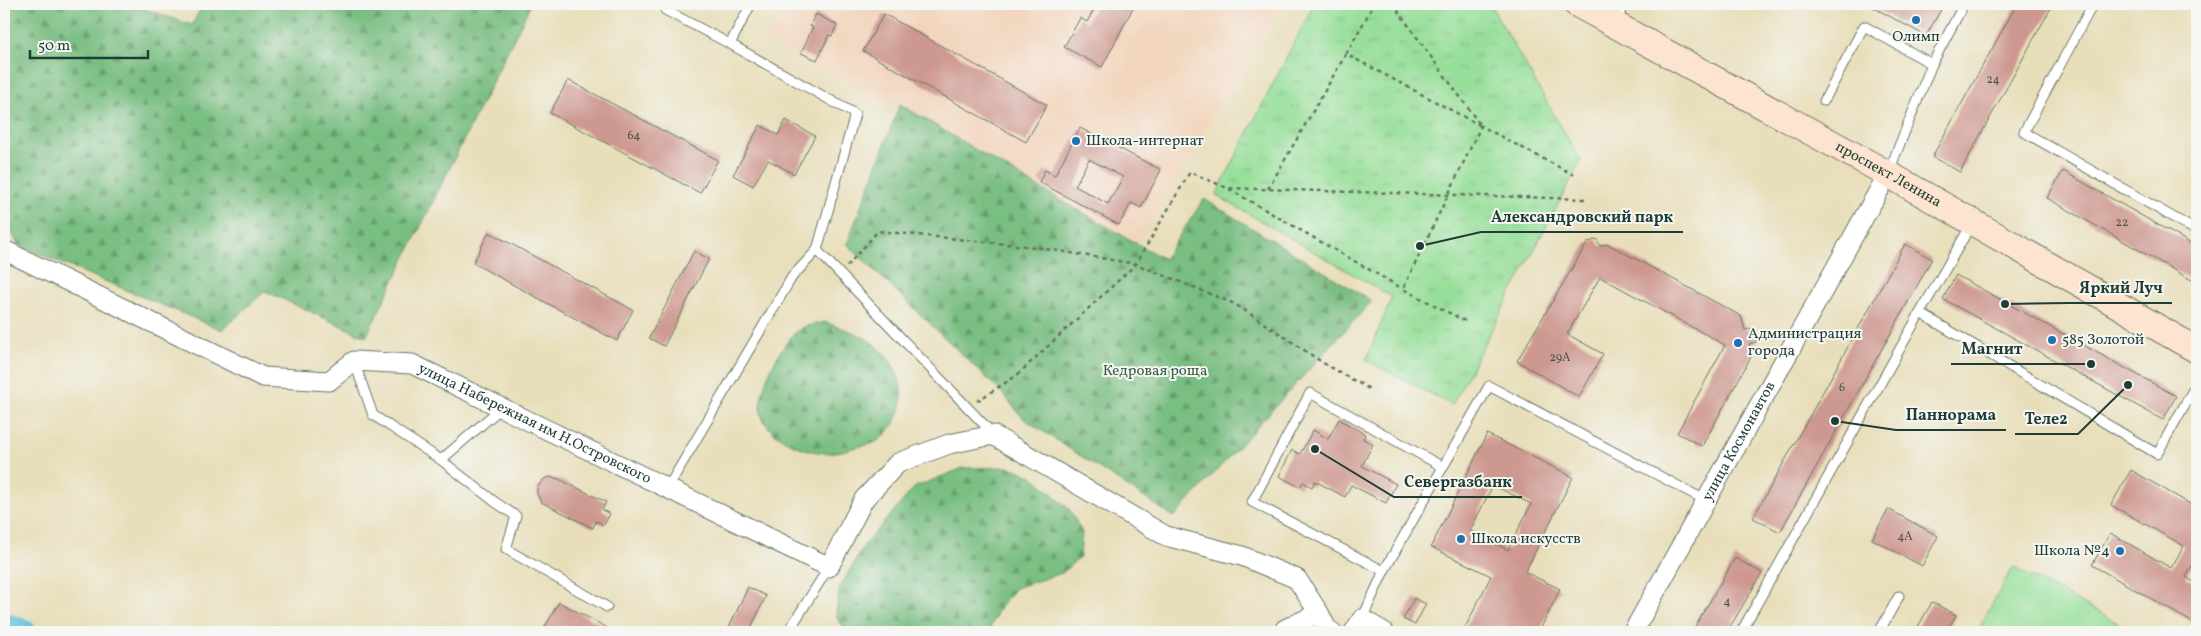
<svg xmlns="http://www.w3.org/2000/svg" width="2201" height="636" font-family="Vollkorn,serif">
  <defs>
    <pattern id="grass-tufts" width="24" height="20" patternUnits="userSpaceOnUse" patternTransform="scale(1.25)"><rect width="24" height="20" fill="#97df9a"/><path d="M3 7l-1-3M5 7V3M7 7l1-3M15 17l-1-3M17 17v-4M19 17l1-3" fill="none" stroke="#82c085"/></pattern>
    <pattern id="forest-firs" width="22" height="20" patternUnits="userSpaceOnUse" patternTransform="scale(1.25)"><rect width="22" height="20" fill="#79be82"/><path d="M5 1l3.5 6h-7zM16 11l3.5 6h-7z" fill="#639c6b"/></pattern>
  </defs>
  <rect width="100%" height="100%" fill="#f6f6f2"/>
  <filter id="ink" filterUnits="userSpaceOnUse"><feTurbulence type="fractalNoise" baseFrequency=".02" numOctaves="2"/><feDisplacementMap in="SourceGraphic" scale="10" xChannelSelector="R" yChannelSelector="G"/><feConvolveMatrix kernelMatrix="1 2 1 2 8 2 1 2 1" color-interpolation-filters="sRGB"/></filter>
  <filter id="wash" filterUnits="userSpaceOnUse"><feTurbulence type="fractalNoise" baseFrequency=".0096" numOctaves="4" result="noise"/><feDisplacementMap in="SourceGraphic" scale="20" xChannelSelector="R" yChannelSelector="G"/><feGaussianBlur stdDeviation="1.12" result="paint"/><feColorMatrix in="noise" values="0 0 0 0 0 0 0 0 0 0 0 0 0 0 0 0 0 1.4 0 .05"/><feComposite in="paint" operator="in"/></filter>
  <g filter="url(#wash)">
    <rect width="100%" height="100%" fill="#e8deba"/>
    <polygon fill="#f2d5bd" points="786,4 1283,4 1138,242 766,40"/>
    <polygon fill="url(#grass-tufts)" stroke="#5b8e67" points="1314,4 1490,4 1581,161 1452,405 1366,360 1392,297 1216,195"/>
    <g fill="url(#forest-firs)" stroke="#4c7e5b">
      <polygon points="4,4 130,4 192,25 203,4 531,4 366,337 265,291 222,330 18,245 4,216"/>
      <polygon points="900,104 1036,186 1164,259 1204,199 1372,301 1174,517 1024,419 1001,392 847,244"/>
      <path d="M825,322C839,328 858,332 870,341C906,367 916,415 876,442C871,445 863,445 857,447C848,449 837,453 828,453C806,453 769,438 762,416C754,395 781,341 800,329C806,325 817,324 825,322Z"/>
      <polygon points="1010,467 1032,476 1069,509 1082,532 1080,557 1062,573 1015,588 1000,607 988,632 845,632 836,615 839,589 865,544 915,487 963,468"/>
    </g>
    <polygon fill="#97df9a" stroke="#5b8e67" points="2013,567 2135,632 1977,632"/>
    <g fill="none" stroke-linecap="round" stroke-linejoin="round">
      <polyline stroke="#5ebddc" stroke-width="28" points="4,626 22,632"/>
    </g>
    <g id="blocks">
      <g fill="#cd9890" fill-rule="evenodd">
        <polygon points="1097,4 1135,4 1102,67 1064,47 1080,18 1087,22"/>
        <polygon points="1867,4 1944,4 1926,36"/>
        <polygon points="2017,4 2053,4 1960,172 1932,157"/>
        <polygon points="816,14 837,25 832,36 829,35 817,60 801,53 813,27 810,26"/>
        <polygon points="884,14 1047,105 1026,142 863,51"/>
        <polygon points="568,80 718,160 700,193 550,113"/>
        <polygon points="786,120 815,136 794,174 768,160 753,186 733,175 760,125 778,135"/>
        <path d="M1080,128L1161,170L1141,208L1131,203L1119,225L1039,182L1045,170L1055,175ZM1089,159L1123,177L1108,204L1075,186Z"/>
        <polygon points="2063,171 2197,247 2197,283 2047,198"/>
        <polygon points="489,232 633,310 617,341 473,263"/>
        <polygon points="1597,239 1600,246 1608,244 1741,316 1745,330 1753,328 1756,342 1749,344 1752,355 1702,446 1677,433 1725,345 1600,277 1567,334 1603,354 1579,397 1517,361 1587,243"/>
        <polygon points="1905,244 1932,259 1780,532 1753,518"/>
        <polygon points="694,251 709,259 664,346 649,338"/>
        <polygon points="1956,275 2176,396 2163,420 1943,299"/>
        <polygon points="1339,419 1365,434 1363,439 1373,444 1362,466 1396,484 1386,503 1351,485 1345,497 1315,481 1312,487 1303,482 1300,487 1279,476 1292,450 1300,454 1313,430 1328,439"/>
        <path d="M1487,434L1573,477L1525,572L1560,589L1539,632H1463L1491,576L1431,547ZM1493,485L1531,504L1508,550L1470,531Z"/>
        <polygon points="2131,470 2197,508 2197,557 2186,577 2197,584 2197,625 2092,565 2110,533 2171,568 2184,546 2111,505"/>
        <polygon points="548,477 559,479 606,502 602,510 610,514 604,525 596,521 593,528 541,502 537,494 537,488 543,480"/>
        <polygon points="1888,509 1938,536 1922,566 1872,539"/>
        <polygon points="1735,558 1762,573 1727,632 1692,632"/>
        <polygon points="748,587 766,596 749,632 727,632"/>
        <polygon points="1414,598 1426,604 1415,625 1403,619"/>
        <polygon points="559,602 615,632 542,632"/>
        <polygon points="1932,602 1956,615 1946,632 1915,632"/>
      </g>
    </g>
  </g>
  <g filter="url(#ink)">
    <use href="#blocks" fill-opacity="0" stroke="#657563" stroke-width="1"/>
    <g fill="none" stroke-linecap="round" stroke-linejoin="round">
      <g stroke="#657563" stroke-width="11">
        <g id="lane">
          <polyline points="668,4 665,10 730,44 751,4"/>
          <polyline points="2093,4 2024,132 2197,231"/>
          <polyline points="730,44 855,114 817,250 993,434"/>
          <polyline points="1824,101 1864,26 1932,64"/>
          <polyline points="1889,171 1932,64 1964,4"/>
          <polyline points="1920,313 1971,225"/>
          <polyline points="354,361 373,415 441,460 495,502 516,516 506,549 607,607"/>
          <polyline points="441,460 501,408"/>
          <polyline points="667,489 792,277 817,250"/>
          <polyline points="1384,571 1252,502 1310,393 1443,467"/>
          <polyline points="1362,619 1384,571 1489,386 1705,500"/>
          <polyline points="788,632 829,567"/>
          <polyline points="1741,632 1920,313 2157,454 2197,383"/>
          <polyline points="1879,632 1899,596"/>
        </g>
      </g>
      <g stroke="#657563" stroke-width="21">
        <g id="street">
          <polyline points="1610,22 1619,4"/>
          <path id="s1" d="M4,250L263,377L329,381L354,361L412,364L829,567L864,499L898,463L949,444L993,435L1166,536L1242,556L1297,579L1319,613L1327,629L1332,632"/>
          <polyline points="1284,632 1285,629 1319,613"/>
          <polyline points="1354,632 1362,619 1384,632"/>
          <path id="s2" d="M1633,632L1888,174"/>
        </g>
      </g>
      <g stroke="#657563" stroke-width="28">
        <g id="secondary">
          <path id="s3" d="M1577,4L1888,174L2197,350"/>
        </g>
      </g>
      <g stroke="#657563" stroke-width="2.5" stroke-dasharray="4 4" stroke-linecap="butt">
        <polyline points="1346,54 1374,4"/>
        <polyline points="1229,189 1403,289"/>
        <polyline points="1268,189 1346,54 1481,126 1393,4"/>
        <polyline points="847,266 878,231 1035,247 1136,264 1235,304 1325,364 1371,390"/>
        <polyline points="1465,321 1403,289 1481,126 1574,175"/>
        <polyline points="977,401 1016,376 1136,264 1190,172 1227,188 1585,199"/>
      </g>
      <use href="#lane" stroke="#fff" stroke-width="9"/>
      <use href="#street" stroke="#fff" stroke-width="19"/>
      <use href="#secondary" stroke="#fde4d1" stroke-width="26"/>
    </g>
  </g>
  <g fill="#1f6fb2" stroke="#f6f6f2" stroke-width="2">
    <circle cx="1916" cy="20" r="5"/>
    <circle cx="1076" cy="141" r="5"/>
    <circle cx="2052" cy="340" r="5"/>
    <circle cx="1738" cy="343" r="5"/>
    <circle cx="1461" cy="539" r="5"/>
    <circle cx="2120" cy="551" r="5"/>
  </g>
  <g text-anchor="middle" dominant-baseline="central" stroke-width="4" stroke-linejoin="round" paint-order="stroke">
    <g font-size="12" fill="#4a544b">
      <text x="1993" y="80">24</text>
      <text x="634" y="136">64</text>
      <text x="2122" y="223">22</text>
      <text x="1560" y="358">29А</text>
      <text x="1842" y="388">6</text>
      <text x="1905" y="537">4А</text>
      <text x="1727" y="602">4</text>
    </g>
    <g font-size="15" fill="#1f3d34" stroke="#f6f6f2" text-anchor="start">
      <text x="1916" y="37" text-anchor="middle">Олимп</text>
      <text x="1086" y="141">Школа-интернат</text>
      <text x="1748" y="334">Администрация<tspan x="1748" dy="17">города</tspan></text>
      <text x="2062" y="340">585 Золотой</text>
      <text x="1471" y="539">Школа искусcтв</text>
      <text x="2110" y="551" text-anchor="end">Школа №4</text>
    </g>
    <g font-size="15" fill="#1f3d34" stroke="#f6f6f2">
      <text stroke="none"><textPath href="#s3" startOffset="355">проспект Ленина</textPath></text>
      <text stroke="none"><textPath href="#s1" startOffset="581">улица Набережная им Н.Островского</textPath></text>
      <text stroke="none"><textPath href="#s2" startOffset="218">улица Космонавтов</textPath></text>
    </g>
    <g font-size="15" fill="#375d48" stroke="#f6f6f2">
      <text x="1155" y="371">Кедровая роща</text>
    </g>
  </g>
  <path fill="none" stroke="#1f3d34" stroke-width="2" d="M1420 246L1481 232H1683M2005 304L2069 303H2172M2091 364L2033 364H1951M1835 421L1896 430H2006M2128 385L2078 434H2015M1315 449L1394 497H1522"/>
  <g fill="#1f3d34" stroke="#f6f6f2" stroke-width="2">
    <circle cx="1420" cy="246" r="5"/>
    <circle cx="2005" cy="304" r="5"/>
    <circle cx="2091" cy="364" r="5"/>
    <circle cx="1835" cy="421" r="5"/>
    <circle cx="2128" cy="385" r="5"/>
    <circle cx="1315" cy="449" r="5"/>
  </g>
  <g font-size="16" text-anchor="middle" font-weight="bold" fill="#1f3d34" stroke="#f6f6f2" stroke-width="4" stroke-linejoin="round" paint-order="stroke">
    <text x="1582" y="222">Александровский парк</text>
    <text x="2121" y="293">Яркий Луч</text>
    <text x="1992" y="354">Магнит</text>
    <text x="1951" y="420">Паннорама</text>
    <text x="2046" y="424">Теле2</text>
    <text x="1458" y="487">Севергазбанк</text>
  </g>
  <rect width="2201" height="636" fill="none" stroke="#f6f6f2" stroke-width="20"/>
  <path d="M30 50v8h118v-8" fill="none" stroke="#1f3d34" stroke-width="2.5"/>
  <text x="38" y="50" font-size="15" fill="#1f3d34" stroke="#f6f6f2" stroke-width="4" paint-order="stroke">50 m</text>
</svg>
